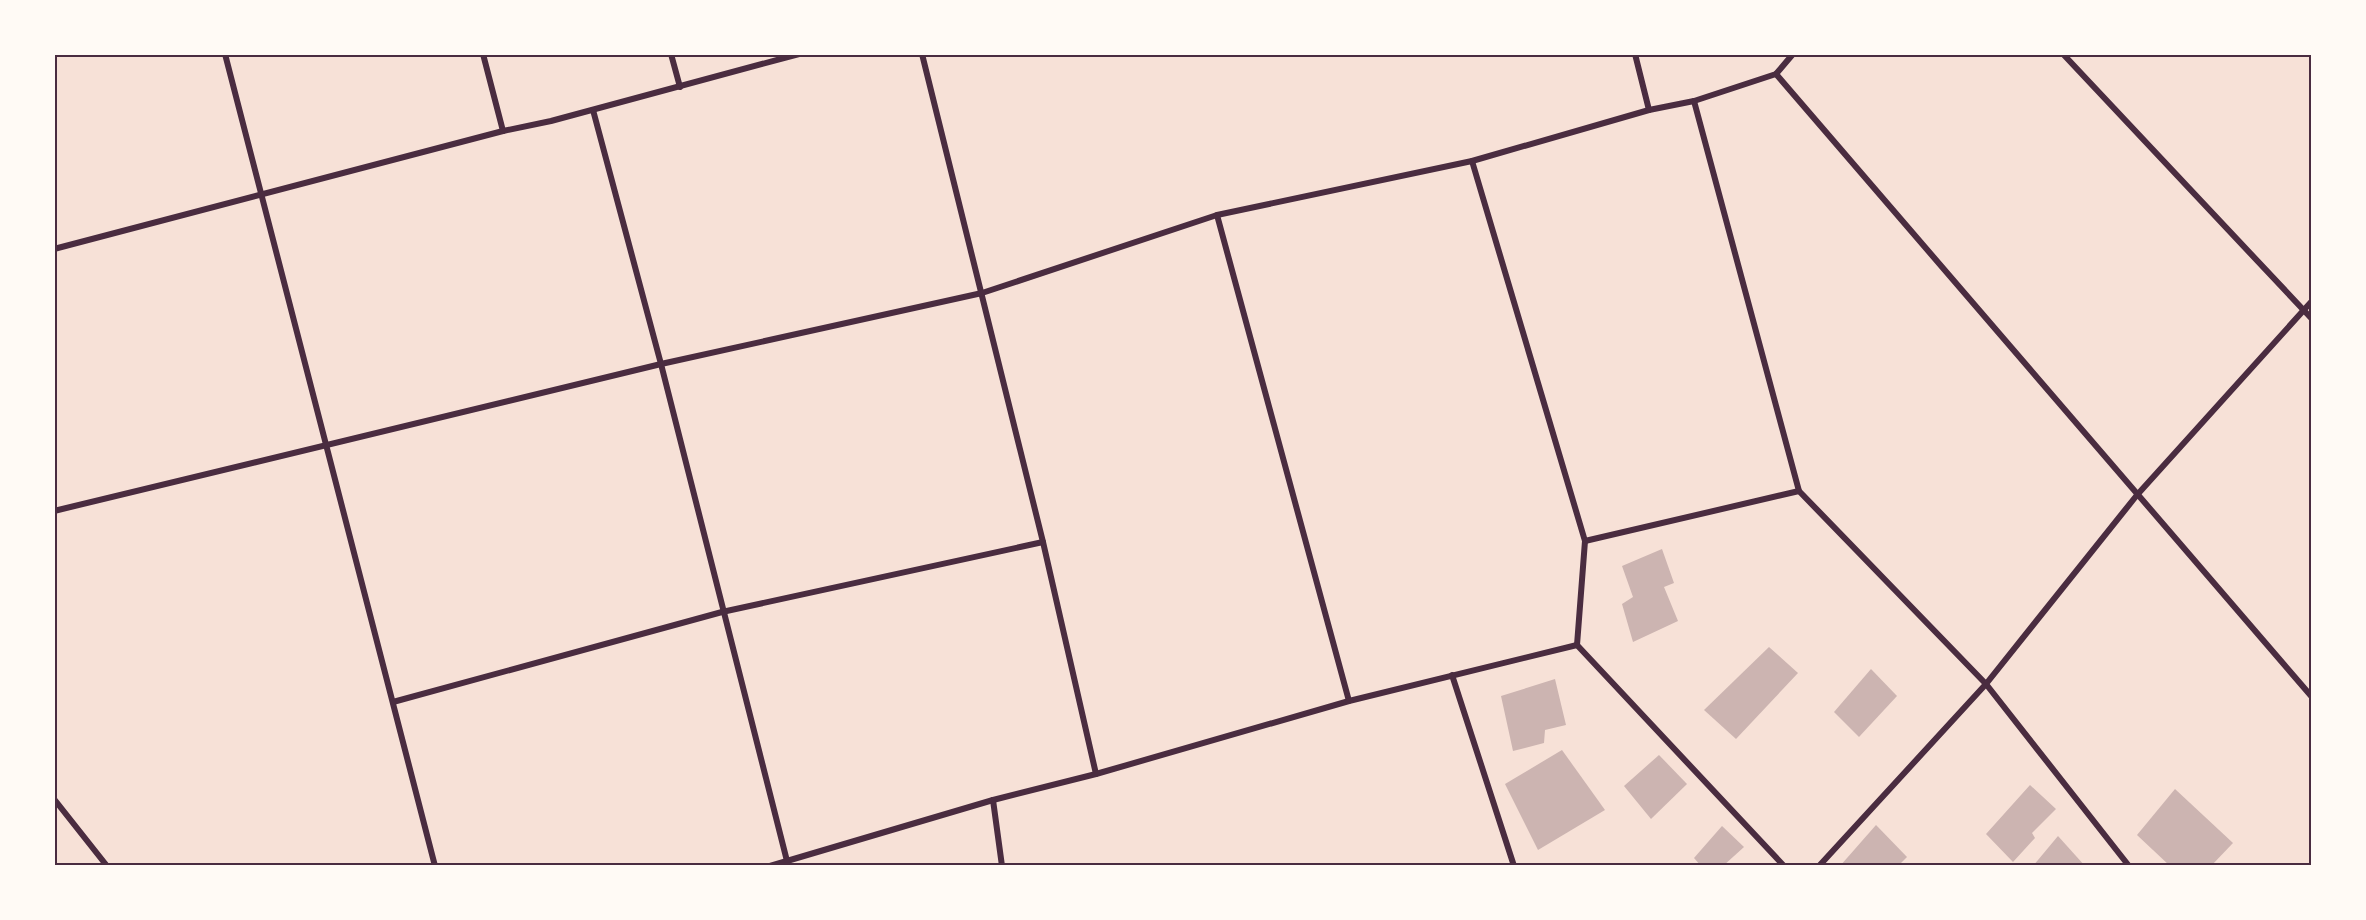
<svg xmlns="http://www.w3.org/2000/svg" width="2366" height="920" font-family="'Archivo Narrow',sans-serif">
  <rect width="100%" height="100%" fill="#f7e1d7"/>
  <g fill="#ccb4b1">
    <polygon points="1662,549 1674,583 1664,587 1678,621 1633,642 1622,604 1633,597 1622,566"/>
    <polygon points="1769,647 1798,673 1736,739 1704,710"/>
    <polygon points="1871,669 1897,696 1859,737 1834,712"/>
    <polygon points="1555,679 1566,725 1545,730 1544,743 1513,751 1501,696"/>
    <polygon points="1562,750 1605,810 1538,850 1505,784"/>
    <polygon points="1659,755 1687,784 1651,819 1624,786"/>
    <polygon points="2030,785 2056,809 2032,833 2035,838 2013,862 1986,834"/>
    <polygon points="2175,789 2233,843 2211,866 2170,866 2137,835"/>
    <polygon points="1876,825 1907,857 1898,866 1840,866"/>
    <polygon points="1722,826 1744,847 1723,866 1701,866 1694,858"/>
    <polygon points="2058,836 2085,866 2033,866"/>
  </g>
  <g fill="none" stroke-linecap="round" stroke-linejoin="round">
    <g stroke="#4a2c40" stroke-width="6">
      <polyline points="225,54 435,866"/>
      <polyline points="483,54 503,131"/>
      <polyline points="671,54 680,87"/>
      <polyline points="922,54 1043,542 1096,774"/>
      <polyline points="1635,54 1649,110"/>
      <polyline points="2063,54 2312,319"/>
      <polyline points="1776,74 2312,697"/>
      <polyline points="1694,101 1799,491 1986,684 2129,866"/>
      <polyline points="593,110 661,364 787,861"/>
      <polyline points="1472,161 1585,541 1577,645"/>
      <polyline points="1217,215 1349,701"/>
      <polyline points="54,249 503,131 551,121 799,54"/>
      <polyline points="54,511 661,364 982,293 1217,215 1472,161 1649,110 1694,101 1776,74 1793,54"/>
      <polyline points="1585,541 1799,491"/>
      <polyline points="1577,645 1784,866"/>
      <polyline points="1452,675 1514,866"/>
      <polyline points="393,702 722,612 1043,542"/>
      <polyline points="54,799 107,866"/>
      <polyline points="993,800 1002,866"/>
      <polyline points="770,866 993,800 1096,774 1349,701 1577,645"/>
      <polyline points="1819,866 1986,684 2137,495 2312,301"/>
    </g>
  </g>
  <rect width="2366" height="920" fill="none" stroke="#fffaf5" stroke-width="111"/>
  <rect x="56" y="56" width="2254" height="808" fill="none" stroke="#4a2c40" stroke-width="2"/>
</svg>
